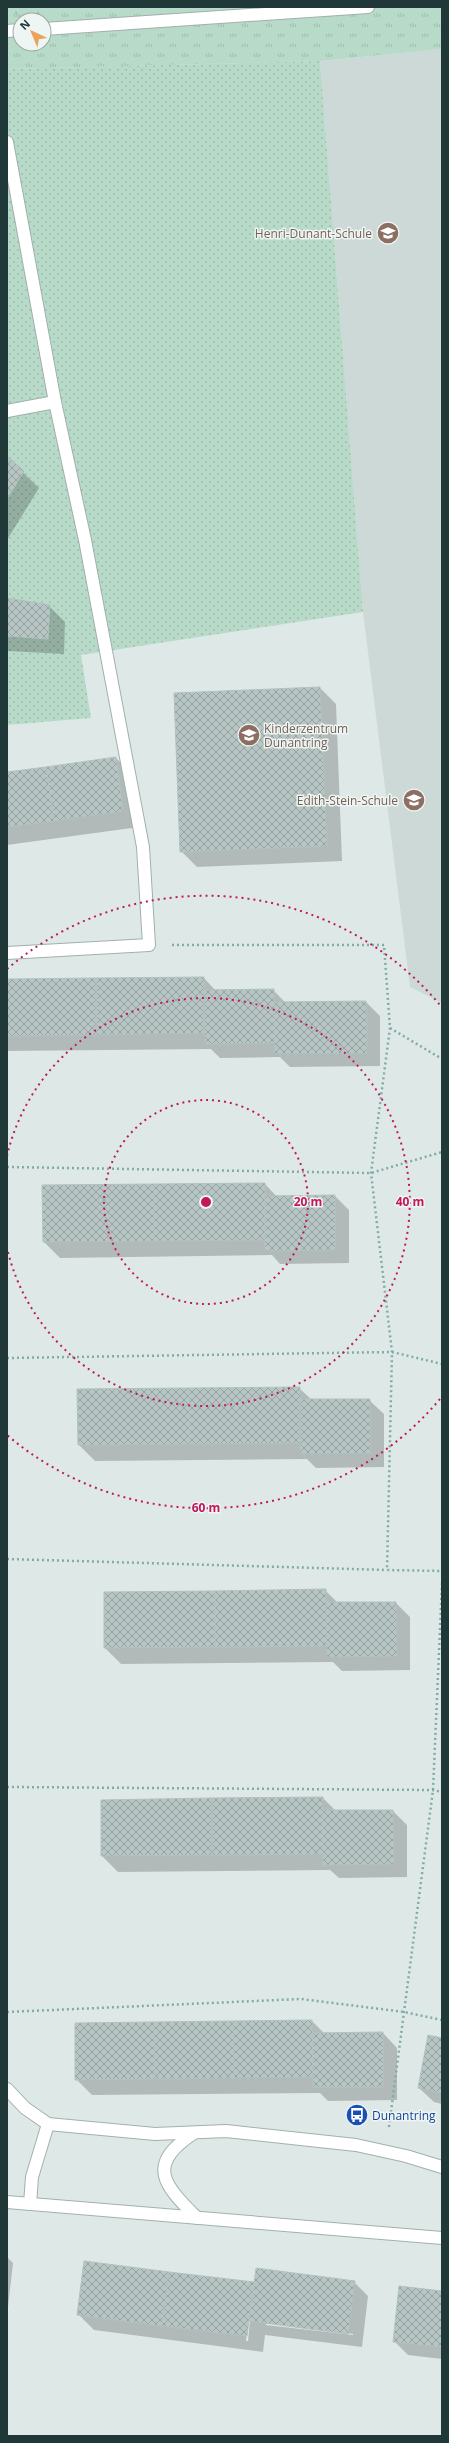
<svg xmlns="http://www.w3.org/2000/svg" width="449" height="2443" font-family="'Open Sans',sans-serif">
  <defs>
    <pattern id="grass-tufts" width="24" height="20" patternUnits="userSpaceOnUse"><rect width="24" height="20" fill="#b8dac9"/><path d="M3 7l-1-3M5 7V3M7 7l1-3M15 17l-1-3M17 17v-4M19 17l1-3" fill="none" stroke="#9ebcad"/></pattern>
    <pattern id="forest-firs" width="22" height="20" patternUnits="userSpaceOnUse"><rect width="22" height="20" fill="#b8dac9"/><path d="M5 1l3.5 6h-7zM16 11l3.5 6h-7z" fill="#9ebcad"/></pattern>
    <pattern id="garden-dots" width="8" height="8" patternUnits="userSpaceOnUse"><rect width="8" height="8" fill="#b8dac9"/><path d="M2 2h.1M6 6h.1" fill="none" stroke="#9ebcad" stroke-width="1.8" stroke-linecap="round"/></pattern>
    <pattern id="building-cross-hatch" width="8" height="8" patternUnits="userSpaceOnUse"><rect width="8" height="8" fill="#b7c6c4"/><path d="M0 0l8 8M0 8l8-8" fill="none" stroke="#94a2a0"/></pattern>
  </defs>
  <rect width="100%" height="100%" fill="#dee9e7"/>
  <polygon fill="#cdd9d6" points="442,49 442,1003 410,987 363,612 320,61"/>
  <path fill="url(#grass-tufts)" fill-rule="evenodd" d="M7,7H442V49L320,61L7,69ZM20,20H44V44H20Z"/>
  <polygon fill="url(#forest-firs)" points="7,7 62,7 45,16 7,13"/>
  <polygon fill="url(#garden-dots)" points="320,61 363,612 81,655 91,718 7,725 7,69"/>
  <g fill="#0003" fill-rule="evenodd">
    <polygon points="7,457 39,488 7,540"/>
    <polygon points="7,599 49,606 65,622 64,654 7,651"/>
    <polygon points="320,688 336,704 342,861 197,867 181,851"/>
    <polygon points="116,758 132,774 139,827 7,845 7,773"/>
    <polygon points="204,978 216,991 273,990 286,1003 366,1002 380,1016 380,1066 290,1067 280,1057 220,1058 211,1049 7,1051 7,980"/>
    <polygon points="265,1184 277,1197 335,1196 349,1210 349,1263 280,1264 272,1255 60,1258 44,1242"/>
    <polygon points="299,1388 312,1400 369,1400 384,1414 384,1467 316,1468 307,1459 95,1461 79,1445"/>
    <polygon points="325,1590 338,1603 396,1603 410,1617 410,1670 342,1671 333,1662 121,1664 105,1648"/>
    <polygon points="323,1798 336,1811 393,1811 407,1825 407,1877 339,1878 330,1870 118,1872 102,1856"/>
    <polygon points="312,2021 325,2034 383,2033 397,2048 397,2100 328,2101 320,2093 92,2095 76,2079 76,2024"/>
    <polygon points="442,2039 442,2104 434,2102 419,2088"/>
    <polygon points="7,2257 13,2263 7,2316"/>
    <path d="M84,2262L255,2284L354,2282L368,2296L362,2347L265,2335L263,2352L94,2330L78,2314ZM248,2319L250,2321L248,2341H246ZM266,2322L353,2334V2335L266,2325Z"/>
    <polygon points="442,2291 442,2359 408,2355 394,2341"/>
  </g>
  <g fill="url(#building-cross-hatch)" stroke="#b1c2bf">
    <polygon points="7,456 24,471 7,499"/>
    <polygon points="7,598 50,605 48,639 7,636"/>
    <polygon points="320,687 327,846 180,852 174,693"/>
    <polygon points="116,757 123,811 54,821 46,767"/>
    <polygon points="46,767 54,821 7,827 7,772"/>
    <polygon points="204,977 204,1033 96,1035 96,978"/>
    <polygon points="96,978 96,1035 7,1036 7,979"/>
    <polygon points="274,989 275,1043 205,1044 204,990"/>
    <polygon points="366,1001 367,1053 275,1054 275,1002"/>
    <polygon points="265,1183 265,1240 154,1241 154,1184"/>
    <polygon points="154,1184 154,1241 43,1242 42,1185"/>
    <polygon points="335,1195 335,1250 265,1251 265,1196"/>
    <polygon points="300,1387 300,1443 189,1444 189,1388"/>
    <polygon points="189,1388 189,1444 78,1445 77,1389"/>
    <polygon points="300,1399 370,1399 371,1453 300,1454"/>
    <polygon points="326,1589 327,1646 215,1647 215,1591"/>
    <polygon points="215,1591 215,1647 104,1648 104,1592"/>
    <polygon points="326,1602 396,1602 397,1656 327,1657"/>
    <polygon points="323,1797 324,1854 212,1855 212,1798"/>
    <polygon points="212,1798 212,1855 101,1856 101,1800"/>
    <polygon points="323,1810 393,1810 394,1864 323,1865"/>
    <polygon points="312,2020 313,2077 234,2078 233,2021"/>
    <polygon points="233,2021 234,2078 155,2079 154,2022"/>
    <polygon points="154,2022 155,2079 75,2080 75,2023"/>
    <polygon points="383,2032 383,2087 313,2087 313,2033"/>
    <polygon points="428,2035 442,2038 442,2093 418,2088"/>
    <polygon points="84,2261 169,2272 162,2326 77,2315"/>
    <polygon points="256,2268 355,2281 348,2334 249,2321"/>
    <polygon points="169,2272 254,2282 247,2336 162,2326"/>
    <polygon points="399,2286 442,2291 442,2347 393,2342"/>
  </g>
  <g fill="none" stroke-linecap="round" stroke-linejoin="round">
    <g stroke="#a1b0af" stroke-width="14">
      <g id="minor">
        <polyline points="44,29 368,7"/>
        <polyline points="7,31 20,30"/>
        <polyline points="7,142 55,402 85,540 143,847 149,945 7,953"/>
        <polyline points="7,411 55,402"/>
        <polyline points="7,2089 25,2108 48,2124 155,2134 226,2131 356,2145 406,2156 442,2167"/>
        <path d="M194,2133C145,2165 164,2185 197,2218"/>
        <polyline points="7,2202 442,2238"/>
        <polyline points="30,2204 32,2177 48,2124"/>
      </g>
    </g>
    <g stroke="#80aba9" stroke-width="2.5" stroke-dasharray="2 3" stroke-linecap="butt">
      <polyline points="172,945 384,945 390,1028 371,1173 392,1352 387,1570 442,1571"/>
      <polyline points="390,1028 442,1059"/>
      <polyline points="7,1167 371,1173 442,1152"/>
      <polyline points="7,1358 392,1352 442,1364"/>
      <polyline points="7,1559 387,1570"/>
      <polyline points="7,1787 433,1790 442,1792"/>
      <polyline points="7,2012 301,1999 404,2012 442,2020"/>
      <polyline points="389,2127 433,1790 442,1583"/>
    </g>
    <use href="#minor" stroke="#fff" stroke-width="12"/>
  </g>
  <g fill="none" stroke="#c2185b" stroke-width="2" stroke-dasharray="2 4">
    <circle cx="206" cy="1202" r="102"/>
    <path d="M7 1156A204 204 0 1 1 7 1248"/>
    <path d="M440 1399A306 306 0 0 1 7 1435M7 969A306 306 0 0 1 440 1005"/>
  </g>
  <defs>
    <g id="school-disc" transform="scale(1.15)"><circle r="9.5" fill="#8d6e63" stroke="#eef6f4"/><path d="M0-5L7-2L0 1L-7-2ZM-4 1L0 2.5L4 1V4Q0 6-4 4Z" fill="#fff"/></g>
    <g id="bus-disc" transform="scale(1.15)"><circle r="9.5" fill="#1a4fb4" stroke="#eef6f4"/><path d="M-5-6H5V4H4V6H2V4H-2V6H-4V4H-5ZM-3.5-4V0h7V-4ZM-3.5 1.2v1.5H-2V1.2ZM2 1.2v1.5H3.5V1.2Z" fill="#fff"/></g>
  </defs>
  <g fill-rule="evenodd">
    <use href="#school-disc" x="388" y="233"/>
    <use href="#school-disc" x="249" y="735"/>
    <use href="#school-disc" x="414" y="800"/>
    <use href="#bus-disc" x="357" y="2115"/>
  </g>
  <g text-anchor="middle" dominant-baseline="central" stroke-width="3" stroke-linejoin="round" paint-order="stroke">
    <g font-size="12" fill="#785e54" stroke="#eef6f4" text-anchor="end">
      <text x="372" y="233">Henri-Dunant-Schule</text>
      <text x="264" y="728" text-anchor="start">Kinderzentrum<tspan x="264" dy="14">Dunantring</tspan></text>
      <text x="398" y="800">Edith-Stein-Schule</text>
    </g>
    <g font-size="12" fill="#164399" stroke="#eef6f4" text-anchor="start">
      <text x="372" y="2115">Dunantring</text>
    </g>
  </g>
  <circle cx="206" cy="1202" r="6" fill="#c2185b" stroke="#eef6f4" stroke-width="2"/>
  <g font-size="12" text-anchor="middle" font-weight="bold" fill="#c2185b" stroke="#eef6f4" stroke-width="3" stroke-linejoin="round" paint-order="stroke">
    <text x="308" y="1206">20 m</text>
    <text x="410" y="1206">40 m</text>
    <text x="206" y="1512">60 m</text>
  </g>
  <rect width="449" height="2443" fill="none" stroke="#203837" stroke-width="16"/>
  <g transform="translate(32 32) rotate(316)"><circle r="19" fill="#eef6f4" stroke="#9caaa8"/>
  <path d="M0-3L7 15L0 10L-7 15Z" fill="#eba35a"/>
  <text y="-6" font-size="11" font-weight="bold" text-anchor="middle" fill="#203837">N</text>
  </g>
</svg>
